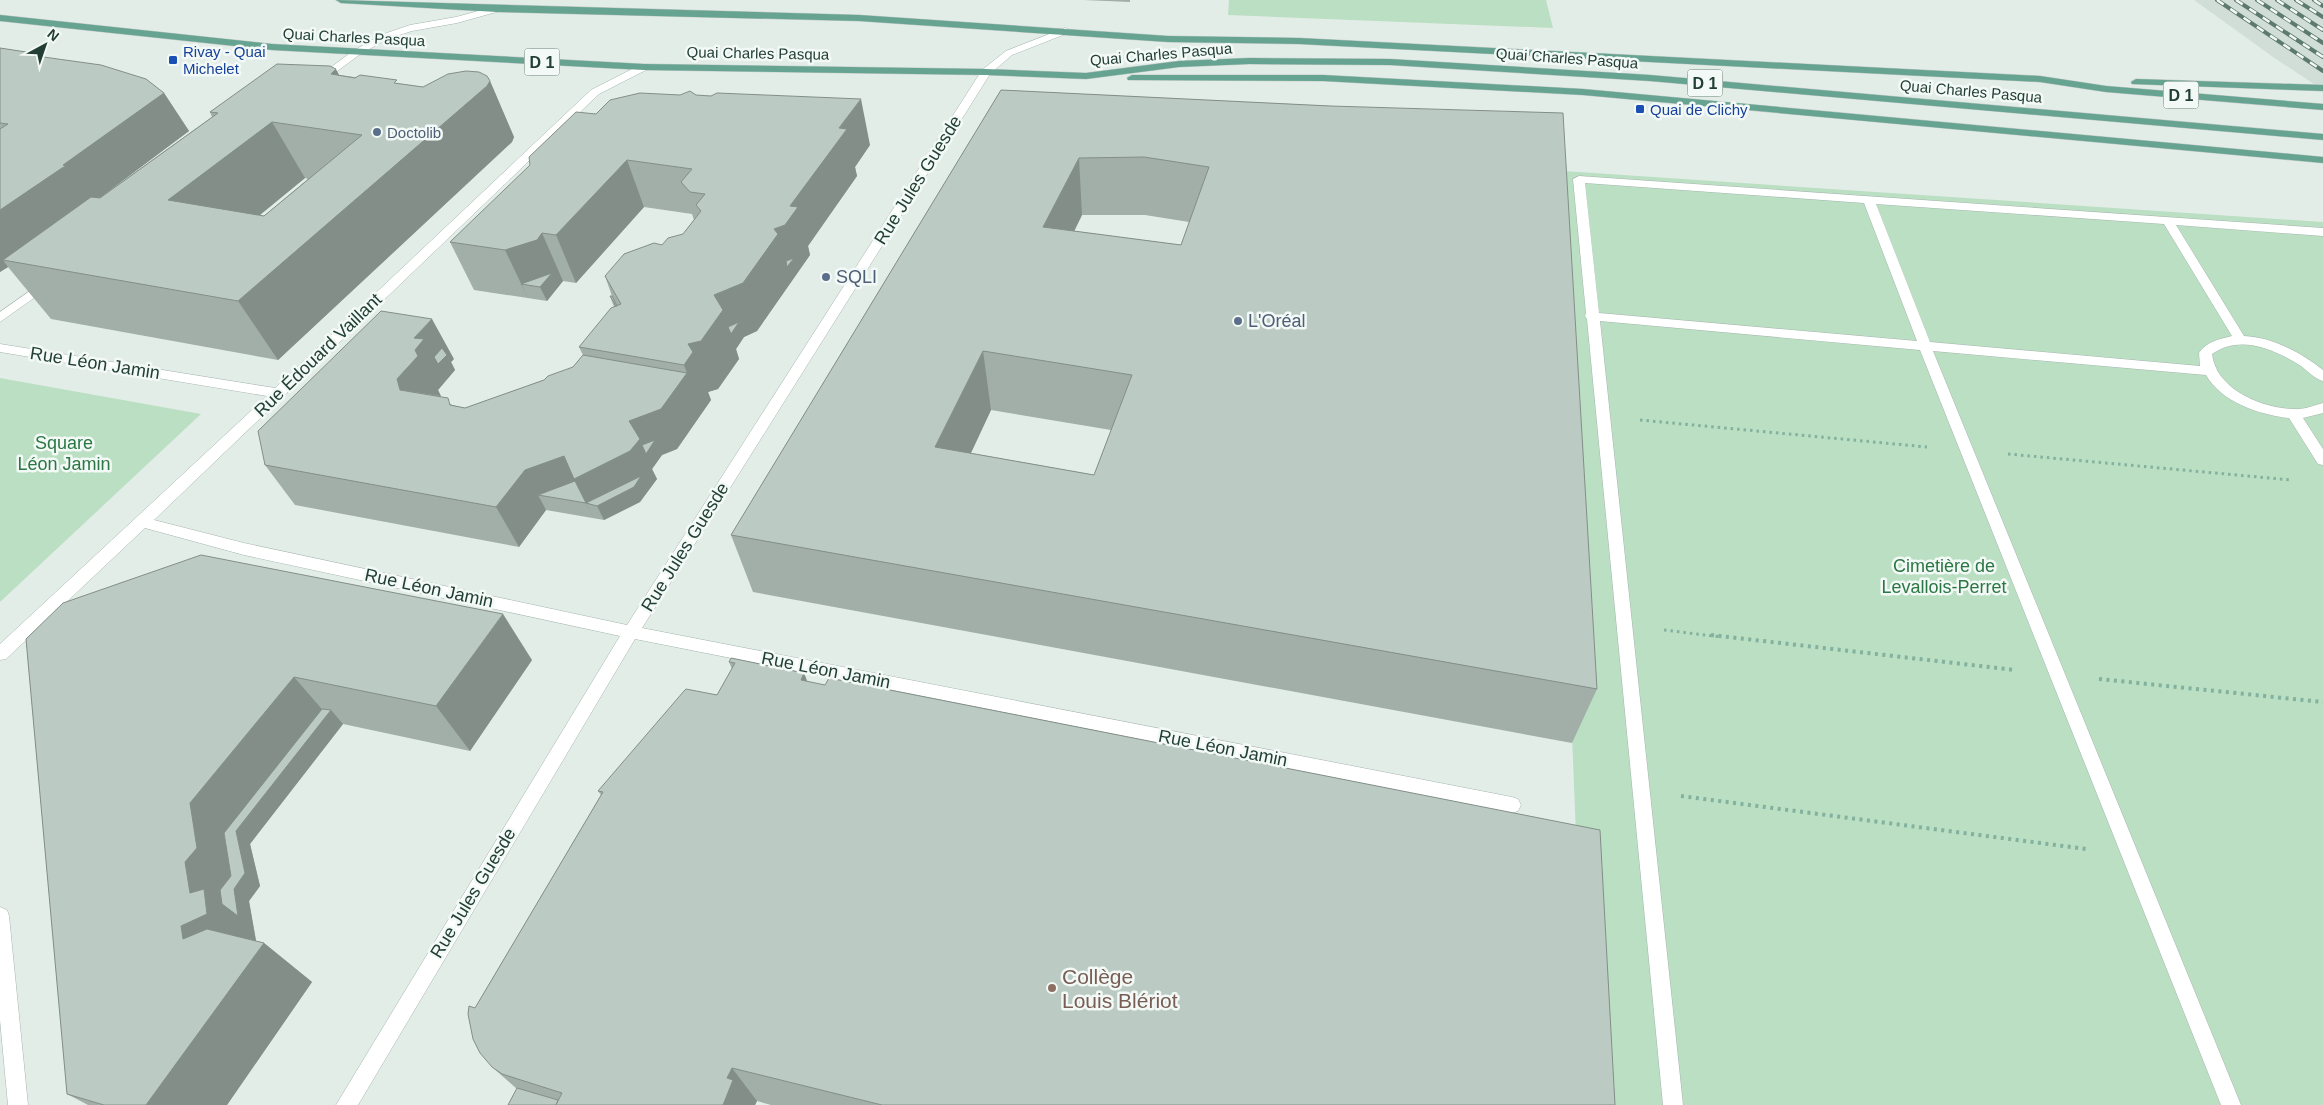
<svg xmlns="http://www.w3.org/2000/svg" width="2323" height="1105" font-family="Helvetica,sans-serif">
  <rect width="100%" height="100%" fill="#e3ede8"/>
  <polygon fill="#d1ddd7" points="2194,0 2323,0 2323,90 2273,57"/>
  <g fill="#bbdfc2">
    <polygon points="1229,0 1546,0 1553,28 1228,15"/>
    <polygon points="1549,170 2323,222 2323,1105 1587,1105"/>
    <polygon points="0,378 201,414 0,602"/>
  </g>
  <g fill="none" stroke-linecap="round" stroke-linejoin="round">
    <g stroke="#a5b5af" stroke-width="1">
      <path id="lane" d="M1579,176L2323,228V236L2176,225L2244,336C2272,337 2302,353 2323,370V381C2315,379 2308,371 2301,366C2274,349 2240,334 2212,354C2216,389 2261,408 2293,409C2303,410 2313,406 2323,403V413L2303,418L2323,449V465L2318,464L2289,418C2260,415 2221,402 2206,375L1933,351L2241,1105H2221L1920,350L1600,321L1683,1105H1663L1587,319L1585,316L1586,313L1573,179ZM1585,183L1864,203L1917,341L1599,313ZM1876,204L2164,224L2232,336C2219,339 2206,342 2199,353L2200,366L1930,342Z"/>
    </g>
    <g stroke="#a5b5af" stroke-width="1">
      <g id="street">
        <polygon points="497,6 500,7 500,11 457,23 412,31 387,39 359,55 324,81 316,81 315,79 353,51 381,35 410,25 456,17"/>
        <polygon points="1065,28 1068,29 1068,33 1012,55 990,74 642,628 1512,797 1518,799 1521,805 1518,811 1512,813 635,639 358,1105 336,1105 620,636 244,555 145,528 6,659 0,660 0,644 267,396 0,352 0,344 275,388 591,90 640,65 648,65 648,69 599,94 154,520 244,543 627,625 982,70 1006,51"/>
        <polygon points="47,279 53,283 51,286 0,322 0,312"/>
        <polygon points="0,907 7,910 9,916 28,1105 8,1105 0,1020"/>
      </g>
    </g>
    <g stroke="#c1c9c6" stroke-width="1">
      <g id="primary">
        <polygon points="336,0 859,15 1168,36 1299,38 2040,76 2106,86 2323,104 2323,110 2106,92 2040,82 1299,44 1168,42 859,21 497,12 341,3"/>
        <polygon points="0,15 272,44 644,64 986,69 1086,73 1179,61 1249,58 1390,59 1650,75 2323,134 2323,140 1650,81 1390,65 1249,64 1179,67 1086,79 986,75 644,70 272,50 0,21"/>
        <polygon points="1132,75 1323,75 1583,89 2323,157 2323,163 1583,95 1323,81 1128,80 1127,78"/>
        <polygon points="2136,79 2323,85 2323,91 2132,84 2131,82"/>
      </g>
    </g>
    <g stroke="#82b19f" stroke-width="3" stroke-dasharray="2.5 4" stroke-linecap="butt">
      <polyline points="1640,420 1927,447"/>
      <polyline points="2008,454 2291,480"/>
      <polyline points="1664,630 1722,637"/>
    </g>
    <g stroke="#82b19f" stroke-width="4" stroke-dasharray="3 4.5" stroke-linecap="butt">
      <polyline points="1711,635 2015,670"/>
      <polyline points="2099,679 2323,702"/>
      <polyline points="1681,796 2086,849"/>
    </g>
    <use href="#lane" fill="#fff" fill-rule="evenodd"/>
    <use href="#street" fill="#fff" fill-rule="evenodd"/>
    <use href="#primary" fill="#66a390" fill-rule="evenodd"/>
    <g stroke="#5d7a70" stroke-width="4">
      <g id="rail">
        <polyline points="2217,0 2323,71"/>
        <polyline points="2236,0 2323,57"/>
        <polyline points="2257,0 2323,43"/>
        <polyline points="2277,0 2323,30"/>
        <polyline points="2296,0 2323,17"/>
        <polyline points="2314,0 2323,6"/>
      </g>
    </g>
    <use href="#rail" stroke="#f3f9f6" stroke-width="2.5" stroke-dasharray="8" stroke-linecap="butt"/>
  </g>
  <g fill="#a1afa8" fill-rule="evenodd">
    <polygon points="1083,0 1130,0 1130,2"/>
    <path d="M0,48L26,52L29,55L164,93L189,131L99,198L212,117L210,112L340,75L423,87L490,81L514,137L512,142L278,360L51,319L8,267L0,272ZM305,178L308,179L264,216L260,215Z"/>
    <path d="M1001,90L1330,106L1597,689L1572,743L753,592L731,535ZM1082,215H1145L1189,222L1181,245L1074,231ZM991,410L1111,430L1094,475L971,453Z"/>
    <polygon points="696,95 870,145 855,167 857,176 808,246 810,255 757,331 744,337 736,349 739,359 718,389 708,392 711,400 677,449 662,455 652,469 657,479 640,502 604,520 546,510 519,547 295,505 265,465 454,359 451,362 455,370 438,390 441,397 452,405 465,408 544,380 573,367 583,355 579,347 614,307 610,296 612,296 605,276 683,234 694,220 692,214 644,207 576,283 563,281 547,301 474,290 450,242 596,114"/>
    <polygon points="26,639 532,660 470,751 343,724 250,844 260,886 249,901 256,941 264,943 312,982 227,1105 88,1105 67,1094"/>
    <polygon points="729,662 804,673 807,681 1615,1105 771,1105 757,1101 755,1105 508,1105 517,1089 492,1067 475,1008 601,795 598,791 717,695 732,669"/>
  </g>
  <g fill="#838e88">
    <polygon points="336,69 365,125 331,74"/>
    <polygon points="490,81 514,137 512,142 278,360 238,301"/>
    <polygon points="164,93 189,131 93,203 3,260 8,267 0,272 0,210"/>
    <polygon points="861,99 870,145 855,167 857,176 808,246 810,255 757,331 744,337 736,349 739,359 718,389 708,392 711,400 677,449 662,455 652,469 657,479 640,502 604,520 597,506 586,503 594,518 582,496 538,495 546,510 519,547 496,507 525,470 629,421 687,373 684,365 688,344 714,295 774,229 790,206 839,128"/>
    <polygon points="272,122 305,178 207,258 168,200"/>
    <polygon points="1079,158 1082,215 1048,285 1043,227"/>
    <polygon points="627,160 644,207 576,283 556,235"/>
    <polygon points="542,233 563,281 547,301 540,287 521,284 528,298 505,250"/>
    <polygon points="432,319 454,359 451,362 455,370 438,390 441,396 400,390 397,379 415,350 414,338"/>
    <polygon points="983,351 991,410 946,506 935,447"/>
    <polygon points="503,614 532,660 470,751 436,706"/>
    <polygon points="804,673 821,719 801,680"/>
    <polygon points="294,677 327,715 331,710 343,724 250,844 260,886 249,901 258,952 264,943 312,982 227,1105 146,1105 183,939 181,926 190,893 185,862 190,803"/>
    <polygon points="732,1068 757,1101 755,1105 723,1105 727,1078"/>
  </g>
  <g fill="#bbcbc3" stroke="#838e88" fill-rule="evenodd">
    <polygon points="0,48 26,52 22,54 101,65 146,79 164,93 63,165 66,166 62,168 0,210 0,129 8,124 0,123"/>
    <path d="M277,64L330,66L336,69L331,74L355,78L360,75L397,80L394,83L423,87L448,74L466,71L479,72L487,76L490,81L487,86L238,301L3,260L91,197L100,198L218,113L210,112ZM272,122L362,135L264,216L168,200Z"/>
    <path d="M1001,90L1330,106L1563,113L1597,689L731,535ZM1144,157L1209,167L1181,245L1043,227L1079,158ZM983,351L1132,375L1094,475L935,447Z"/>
    <polygon points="690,91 696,95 711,96 717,93 861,99 839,128 847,129 790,206 798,207 785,225 774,229 778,234 743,283 714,295 723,310 701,341 688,344 693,352 684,365 579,347 611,308 621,304 605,276 624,254 654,243 662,245 668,238 683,234 701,211 696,205 705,194 690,192 681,182 692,169 627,160 556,235 542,233 537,240 505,250 450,242 530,165 529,157 576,112 596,114 610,100 640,93 680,95"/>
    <polygon points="794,258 787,267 786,261"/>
    <polygon points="552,273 540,287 521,284"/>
    <polygon points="610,296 612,296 617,306 616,306"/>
    <polygon points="381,311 432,319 414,338 424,339 415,350 418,356 397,379 400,390 448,398 450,405 465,408 544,380 548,376 573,367 583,355 687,373 661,409 629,421 640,439 630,451 574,479 564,456 525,470 496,507 265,465 258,431"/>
    <polygon points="739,322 731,334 728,327"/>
    <polygon points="442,348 447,355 438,364 434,357"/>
    <polygon points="655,440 646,454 642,445"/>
    <polygon points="641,476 634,487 597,506 586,503"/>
    <polygon points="575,481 586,503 538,495"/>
    <polygon points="201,555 503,614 436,706 294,677 190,803 197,848 185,862 190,893 204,889 207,914 181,926 183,939 207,929 264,943 146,1105 104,1105 67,1094 26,639 63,603"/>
    <polygon points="731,658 804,673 801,680 825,685 829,678 1600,830 1615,1105 882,1105 732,1068 727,1078 733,1080 723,1105 556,1105 562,1093 502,1074 492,1067 480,1053 473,1039 468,1014 469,1006 475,1008 603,792 598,791 684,691 686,689 717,695 735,663 729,662"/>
    <polygon points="322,709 331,710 236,831 245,873 234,889 238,916 222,904 220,890 231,876 224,833"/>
    <polygon points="517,1088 558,1100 556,1105 508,1105"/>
  </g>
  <g fill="#1a4fb4" stroke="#f3f9f6" stroke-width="2">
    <rect x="168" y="55" width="10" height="10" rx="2.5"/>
    <rect x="1635" y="104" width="10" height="10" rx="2.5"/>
  </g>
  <g fill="#5c6f8a" stroke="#f3f9f6" stroke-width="2">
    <circle cx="377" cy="132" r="5"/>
    <circle cx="826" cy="277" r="5"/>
    <circle cx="1238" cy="321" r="5"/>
  </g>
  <circle fill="#8d6e63" stroke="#f3f9f6" stroke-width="2" cx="1052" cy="988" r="5"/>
  <g text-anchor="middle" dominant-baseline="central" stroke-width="5" stroke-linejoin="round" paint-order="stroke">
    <g font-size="15" fill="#223f35" stroke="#f3f9f6">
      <text transform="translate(354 37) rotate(3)">Quai Charles Pasqua</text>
      <text transform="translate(758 53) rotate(1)">Quai Charles Pasqua</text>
      <text transform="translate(1161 54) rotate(-5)">Quai Charles Pasqua</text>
      <text transform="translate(1567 58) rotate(4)">Quai Charles Pasqua</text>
      <text transform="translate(1971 91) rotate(5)">Quai Charles Pasqua</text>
    </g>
    <g font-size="15" fill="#164399" stroke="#f3f9f6" text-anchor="start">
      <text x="183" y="51">Rivay - Quai<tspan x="183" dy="17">Michelet</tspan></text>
      <text x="1650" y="109">Quai de Clichy</text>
    </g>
    <g font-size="15" fill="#4e5e75" stroke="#f3f9f6" text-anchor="start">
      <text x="387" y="132">Doctolib</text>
    </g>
    <g fill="#f3f9f6" stroke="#61776f" stroke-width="1">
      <rect x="524.5" y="48.5" width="35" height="27" rx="4"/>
      <rect x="1687.5" y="69.5" width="35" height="27" rx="4"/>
      <rect x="2163.5" y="81.5" width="35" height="27" rx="4"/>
    </g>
    <g font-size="16" font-weight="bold" fill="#223f35">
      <text x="542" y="62">D 1</text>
      <text x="1705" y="83">D 1</text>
      <text x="2181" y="95">D 1</text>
    </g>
    <g font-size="18" fill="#223f35" stroke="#f3f9f6">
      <text transform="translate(918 180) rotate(-58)">Rue Jules Guesde</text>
      <text transform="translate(318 355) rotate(-44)">Rue Édouard Vaillant</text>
      <text transform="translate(95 363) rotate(9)">Rue Léon Jamin</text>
      <text transform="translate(685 547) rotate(-58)">Rue Jules Guesde</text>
      <text transform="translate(429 588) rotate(12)">Rue Léon Jamin</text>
      <text transform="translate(826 670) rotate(11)">Rue Léon Jamin</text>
      <text transform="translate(1223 748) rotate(11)">Rue Léon Jamin</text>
      <text transform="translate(473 893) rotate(-59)">Rue Jules Guesde</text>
    </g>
    <g font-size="18" fill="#4e5e75" stroke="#f3f9f6" text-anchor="start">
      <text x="836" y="277">SQLI</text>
      <text x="1248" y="321">L'Oréal</text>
    </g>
    <g font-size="18" fill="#2b7743" stroke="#f3f9f6">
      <text x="64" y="443">Square<tspan x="64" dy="21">Léon Jamin</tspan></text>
      <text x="1944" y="566">Cimetière de<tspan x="1944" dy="21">Levallois-Perret</tspan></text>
    </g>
    <g font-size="21" fill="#785e54" stroke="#f3f9f6" text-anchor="start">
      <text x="1062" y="976">Collège<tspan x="1062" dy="24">Louis Blériot</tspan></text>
    </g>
  </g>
  <g transform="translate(45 45) rotate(40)" stroke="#f3f9f6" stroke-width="4" paint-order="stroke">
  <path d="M0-4L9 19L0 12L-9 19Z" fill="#223f35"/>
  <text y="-8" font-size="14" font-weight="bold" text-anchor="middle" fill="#223f35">N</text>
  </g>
</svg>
